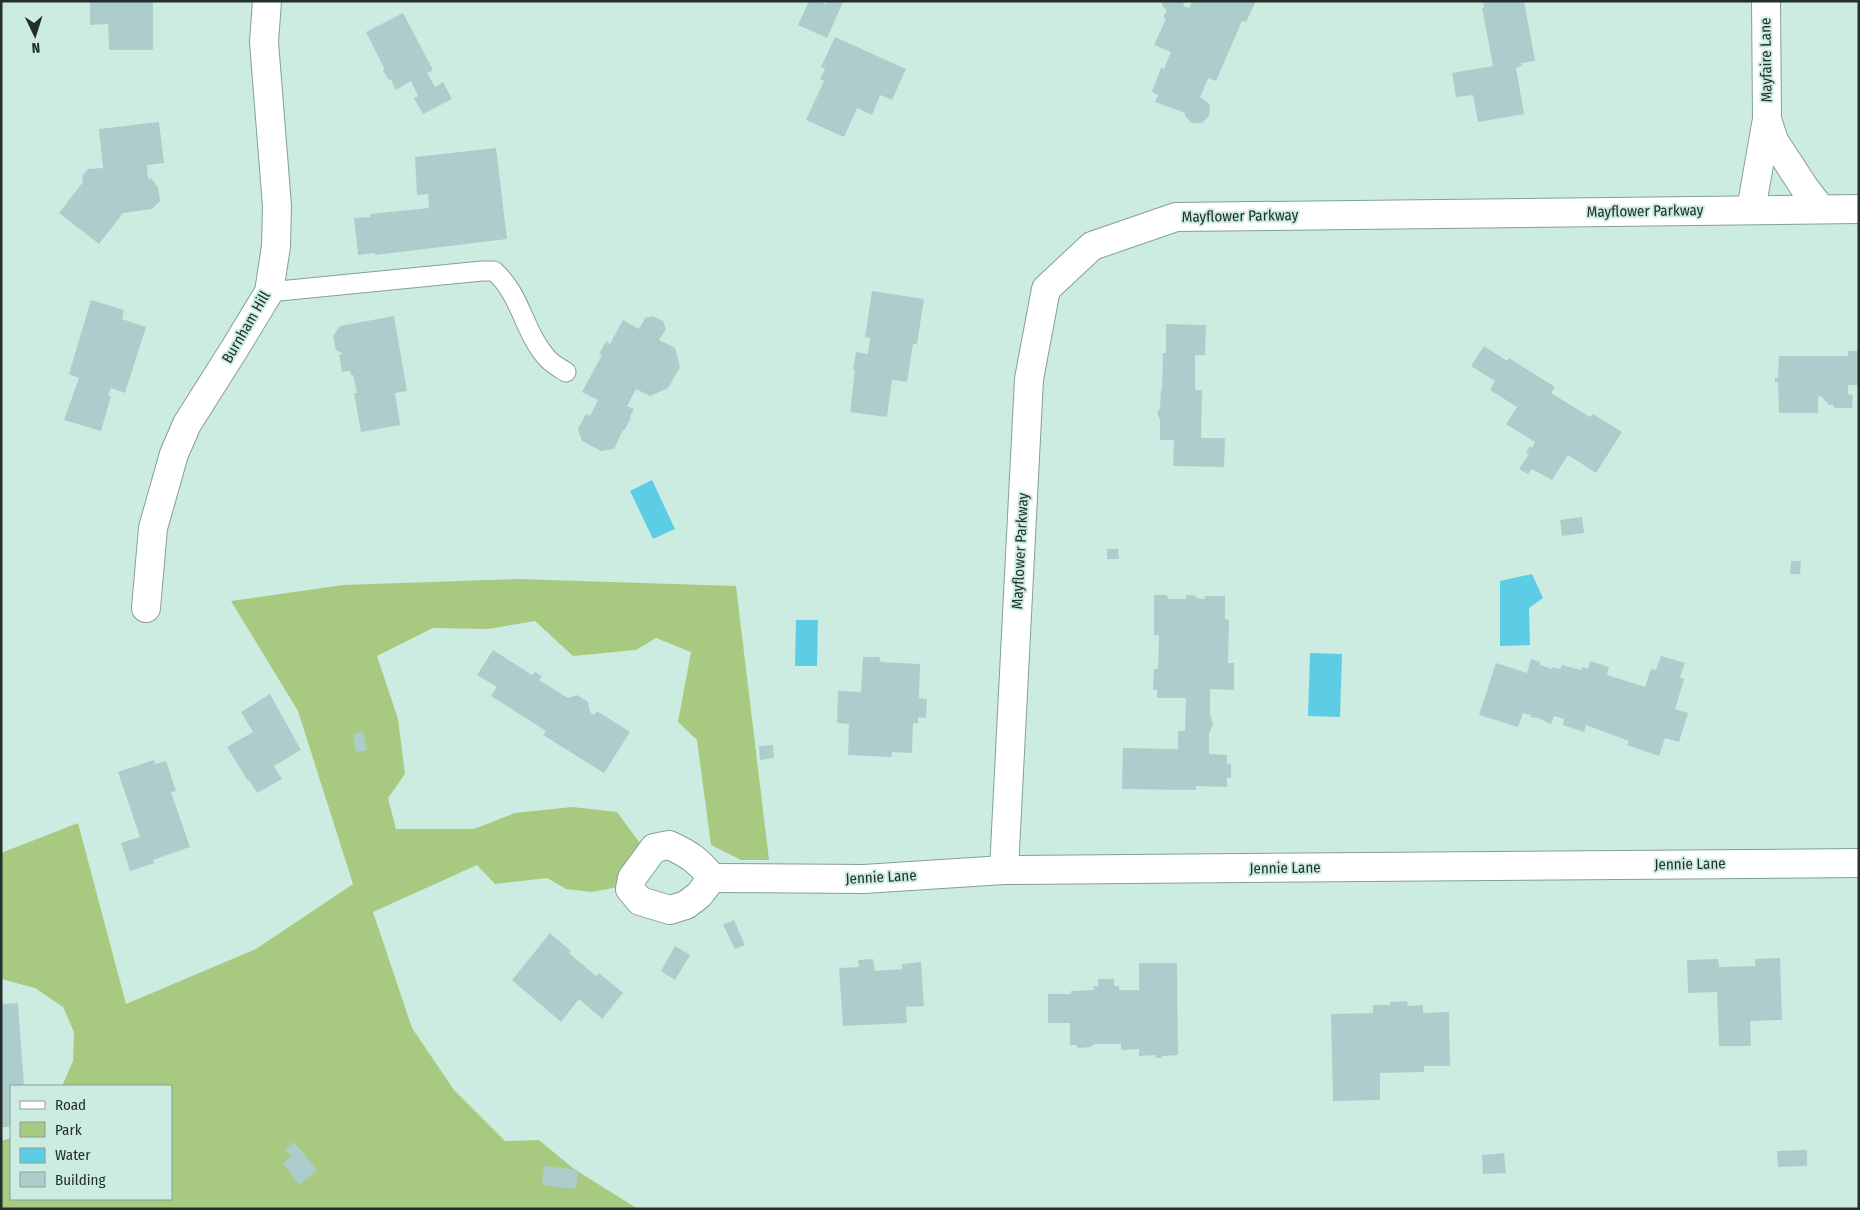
<svg xmlns="http://www.w3.org/2000/svg" width="1860" height="1210" font-family="'Fira Sans Condensed',sans-serif">
  <rect width="100%" height="100%" fill="#cdece1"/>
  <polygon fill="#a7ca80" points="518,579 736,586 769,860 741,860 711,845 697,740 678,722 691,652 656,638 636,650 573,656 535,621 488,629 433,628 377,656 398,719 405,774 388,798 396,829 474,829 515,813 572,807 617,812 645,850 618,887 592,892 566,889 547,878 495,884 477,865 373,912 412,1028 454,1090 505,1141 539,1140 574,1169 638,1209 1,1209 1,1141 11,1138 11,1199 171,1199 171,1086 62,1086 73,1061 74,1032 63,1007 35,988 1,979 1,853 78,823 126,1004 256,949 353,884 298,711 231,601 343,585"/>
  <g fill="#5dcde6">
    <polygon points="652,480 675,529 653,539 630,491"/>
    <polygon points="1532,574 1543,598 1529,608 1530,645 1500,646 1500,581"/>
    <polygon points="796,620 818,620 817,666 795,666"/>
    <polygon points="1310,653 1342,654 1340,717 1308,716"/>
  </g>
  <g fill="#adcdcc">
    <polygon points="90,1 153,1 153,50 109,50 108,24 90,25"/>
    <polygon points="809,1 818,1 826,4 827,1 843,2 827,38 798,25"/>
    <polygon points="1161,1 1185,1 1183,6 1189,8 1192,1 1256,1 1246,22 1242,21 1216,81 1208,78 1200,98 1202,98 1210,105 1209,116 1202,123 1192,123 1185,116 1185,113 1155,102 1158,95 1152,92 1161,68 1164,69 1171,52 1154,45 1166,19 1163,17 1167,10 1163,7"/>
    <polygon points="1491,1 1524,1 1535,61 1521,63 1522,66 1516,68 1524,114 1478,122 1473,95 1456,97 1452,73 1493,66 1482,8 1484,8 1483,3"/>
    <polygon points="403,13 433,70 427,73 435,87 443,82 452,99 423,114 414,98 418,96 411,81 396,90 391,80 388,79 383,71 384,68 366,32"/>
    <polygon points="835,37 906,69 892,100 880,95 872,115 857,108 844,137 806,120 824,81 820,79 825,69 821,67"/>
    <polygon points="159,122 164,163 147,165 148,179 151,178 158,187 160,201 152,209 123,213 99,244 59,213 83,182 82,176 88,169 103,168 99,129"/>
    <polygon points="496,148 507,239 375,255 375,253 358,255 354,218 370,217 370,214 429,208 428,194 417,195 415,157"/>
    <polygon points="872,291 924,299 917,344 913,344 907,382 892,380 887,417 850,412 855,370 853,369 856,352 868,354 870,338 865,337"/>
    <polygon points="91,300 124,310 122,319 146,327 125,393 111,388 108,395 111,396 101,431 64,420 79,378 69,374"/>
    <polygon points="394,316 407,391 395,393 400,425 361,432 354,393 357,393 353,375 351,375 350,371 342,372 339,355 343,354 336,350 333,336 340,326"/>
    <polygon points="653,316 663,321 666,329 659,340 675,348 680,367 668,388 650,396 636,389 627,406 634,409 630,416 631,418 624,431 623,430 614,449 601,451 582,441 578,429 586,414 590,416 598,400 582,392 602,355 599,354 606,341 610,344 623,320 639,329 645,318"/>
    <polygon points="1166,324 1206,325 1205,355 1195,355 1195,390 1202,390 1201,438 1225,438 1224,467 1173,466 1174,440 1160,440 1160,420 1157,413 1160,408 1161,389 1162,389 1163,353 1166,353"/>
    <polygon points="1484,346 1507,361 1509,358 1555,387 1551,393 1590,417 1593,414 1622,432 1596,473 1568,455 1552,480 1532,469 1528,474 1519,469 1529,454 1526,452 1530,446 1532,448 1535,442 1506,424 1517,407 1490,390 1495,381 1471,366"/>
    <polygon points="1848,351 1859,351 1859,385 1848,385 1848,394 1853,395 1852,408 1834,408 1834,405 1829,405 1821,396 1818,397 1818,413 1779,413 1778,382 1775,382 1775,378 1778,378 1779,356 1848,356"/>
    <polygon points="1582,517 1584,533 1562,536 1560,520"/>
    <polygon points="1107,549 1118,549 1119,559 1107,559"/>
    <polygon points="1791,561 1801,561 1800,574 1790,574"/>
    <polygon points="1154,595 1167,595 1168,599 1186,599 1186,595 1196,596 1196,598 1205,599 1205,596 1225,596 1225,619 1229,620 1228,663 1234,663 1234,690 1210,689 1210,714 1213,724 1209,733 1209,754 1227,755 1227,764 1231,764 1231,778 1227,778 1227,787 1196,786 1196,790 1122,789 1123,748 1178,749 1178,731 1185,731 1186,698 1157,698 1157,690 1153,690 1154,669 1158,669 1159,635 1154,635"/>
    <polygon points="493,650 532,675 535,672 542,676 539,680 568,698 577,695 588,702 590,712 594,715 597,711 630,732 604,773 543,735 546,731 491,696 497,687 477,675"/>
    <polygon points="1661,656 1685,663 1680,677 1684,679 1675,709 1688,713 1679,742 1665,738 1659,756 1627,745 1629,741 1586,725 1584,732 1563,725 1564,719 1554,716 1551,724 1535,717 1535,718 1530,717 1531,715 1523,713 1518,727 1479,715 1496,663 1527,673 1531,659 1540,662 1540,665 1552,669 1553,667 1560,669 1562,665 1581,670 1582,667 1588,669 1590,661 1609,667 1607,675 1645,687 1651,669 1656,670"/>
    <polygon points="863,657 879,657 881,662 920,664 919,698 927,699 926,718 918,717 918,723 913,723 912,753 892,752 891,757 848,755 849,724 837,723 838,691 861,692"/>
    <polygon points="270,694 301,750 274,766 282,779 257,793 249,780 248,781 227,747 253,732 241,712"/>
    <polygon points="363,732 367,750 356,752 353,734"/>
    <polygon points="773,745 774,758 760,760 759,746"/>
    <polygon points="154,760 155,764 166,761 176,791 171,792 190,847 153,860 154,863 130,871 121,843 140,837 118,772"/>
    <polygon points="734,920 745,945 735,949 723,925"/>
    <polygon points="550,933 571,951 569,953 596,976 599,973 623,993 602,1019 579,999 561,1022 512,980"/>
    <polygon points="675,946 690,955 675,980 661,971"/>
    <polygon points="1780,958 1782,1020 1750,1021 1751,1046 1719,1046 1717,992 1688,993 1687,960 1718,959 1719,967 1755,966 1755,959"/>
    <polygon points="873,959 875,971 902,969 902,964 921,962 924,1006 906,1007 907,1023 843,1026 839,968 859,967 858,960"/>
    <polygon points="1139,963 1177,963 1178,1055 1162,1056 1162,1058 1156,1058 1155,1055 1139,1056 1139,1049 1121,1050 1121,1044 1094,1044 1091,1047 1078,1048 1076,1045 1070,1045 1070,1023 1048,1023 1048,994 1071,994 1071,991 1094,990 1093,986 1098,987 1098,979 1114,979 1114,986 1119,986 1119,990 1139,990"/>
    <polygon points="1407,1001 1408,1006 1423,1005 1423,1013 1449,1012 1450,1066 1424,1066 1424,1072 1380,1073 1380,1100 1333,1101 1331,1014 1373,1013 1373,1005 1390,1005 1390,1002"/>
    <polygon points="18,1003 24,1086 11,1086 11,1127 1,1127 1,1004"/>
    <polygon points="294,1142 317,1170 299,1185 283,1163 291,1157 285,1149"/>
    <polygon points="1807,1150 1807,1166 1778,1167 1777,1151"/>
    <polygon points="1504,1153 1506,1173 1483,1174 1482,1155"/>
    <polygon points="544,1166 578,1170 576,1189 542,1185"/>
  </g>
  <g fill="none" stroke-linecap="round" stroke-linejoin="round">
    <g stroke="#84a096" stroke-width="21">
      <path id="lane" d="M269,292L482,271H494C522,296 523,331 547,358C552,364 560,368 566,372"/>
    </g>
    <g stroke="#84a096" stroke-width="30">
      <g id="street">
        <polyline points="1767,119 1774,141 1804,187 1821,209"/>
        <polyline points="1751,210 1767,119 1766,1"/>
        <polyline points="146,608 153,528 174,454 187,424 235,348 269,292 276,246 277,206 264,42 267,1"/>
        <path d="M669,845C689,854 699,861 712,878L699,895L686,905L670,910L640,901L630,889L632,878L654,848Z"/>
        <polyline points="1004,870 1029,379 1046,289 1092,246 1176,217 1859,209"/>
        <polyline points="712,878 864,879 1004,870 1859,863"/>
      </g>
    </g>
    <use href="#lane" stroke="#fff" stroke-width="19"/>
    <use href="#street" stroke="#fff" stroke-width="28"/>
  </g>
  <g text-anchor="middle" dominant-baseline="central" stroke-width="4" stroke-linejoin="round" paint-order="stroke">
    <g font-size="15" fill="#232f2b" stroke="#cdece1">
      <text transform="translate(1766 60) rotate(-91)">Mayfaire Lane</text>
      <text transform="translate(1645 211) rotate(-1)">Mayflower Parkway</text>
      <text transform="translate(1240 216) rotate(-1)">Mayflower Parkway</text>
      <text transform="translate(246 327) rotate(-60)">Burnham Hill</text>
      <text transform="translate(1020 551) rotate(-87)">Mayflower Parkway</text>
      <text transform="translate(1690 864) rotate(-1)">Jennie Lane</text>
      <text transform="translate(1285 868) rotate(-1)">Jennie Lane</text>
      <text transform="translate(881 877) rotate(-3)">Jennie Lane</text>
    </g>
  </g>
  <rect width="1860" height="1210" fill="none" stroke="#232f2b" stroke-width="5"/>
  <rect x="10" y="1085" width="162" height="115" fill="#cdece1" stroke="#89a098"/>
  <rect x="20" y="1101" width="25" height="8" fill="#ffffff" stroke="#89a098"/>
  <text x="55" y="1110" font-size="15" fill="#232f2b">Road</text>
  <rect x="20" y="1122" width="25" height="15" fill="#a7ca80" stroke="#89a098"/>
  <text x="55" y="1135" font-size="15" fill="#232f2b">Park</text>
  <rect x="20" y="1148" width="25" height="15" fill="#5dcde6" stroke="#89a098"/>
  <text x="55" y="1160" font-size="15" fill="#232f2b">Water</text>
  <rect x="20" y="1172" width="25" height="15" fill="#adcdcc" stroke="#89a098"/>
  <text x="55" y="1185" font-size="15" fill="#232f2b">Building</text>
  <g transform="translate(35 35) rotate(176)" stroke="#cdece1" stroke-width="4" paint-order="stroke">
  <path d="M0-4L9 19L0 12L-9 19Z" fill="#232f2b"/>
  <text y="-8" font-size="14" font-weight="bold" text-anchor="middle" fill="#232f2b">N</text>
  </g>
</svg>
